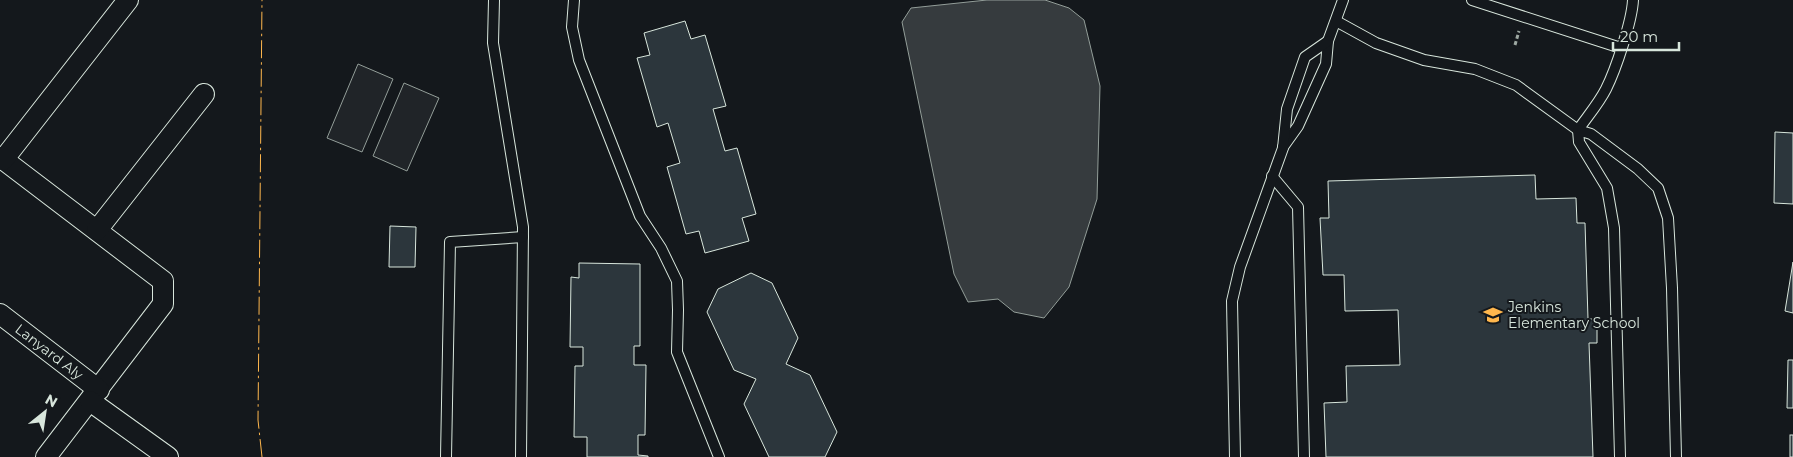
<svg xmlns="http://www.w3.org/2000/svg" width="1793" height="457" font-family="Montserrat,sans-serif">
  <rect width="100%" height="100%" fill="#14181c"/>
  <g fill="#202428" stroke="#939e99">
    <polygon points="358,64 393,79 362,152 327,138"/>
    <polygon points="404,83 439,98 407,171 373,156"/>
  </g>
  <polygon fill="#363b3e" stroke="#939e99" points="987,0 1045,0 1069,8 1084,20 1100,86 1097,199 1069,287 1044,318 1014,312 998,299 968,302 954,274 902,22 911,8"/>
  <g fill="#2c363c" stroke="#d8e6dc">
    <polygon points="685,21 691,39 705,35 726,106 713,109 725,151 737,148 756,214 742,218 749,241 705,253 699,231 686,234 667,167 680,163 668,123 657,127 637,58 650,55 644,33"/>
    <polygon points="1775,132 1793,133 1793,204 1774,203"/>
    <polygon points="1535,175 1536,199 1576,198 1577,223 1585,223 1588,319 1597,319 1597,343 1589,343 1593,457 1326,457 1324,403 1347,402 1346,366 1400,365 1398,310 1345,311 1344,275 1323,275 1320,218 1329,218 1328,181"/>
    <polygon points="390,226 416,227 415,267 389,267"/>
    <polygon points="1793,262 1793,313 1785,311"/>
    <polygon points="579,263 640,264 640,346 634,346 634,365 646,365 645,435 638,435 638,455 648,456 648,457 587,457 587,437 574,437 575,366 583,366 583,347 570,347 571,277 579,278"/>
    <polygon points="751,273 772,283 798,338 786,364 810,375 837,432 825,457 769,457 744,404 756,379 734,370 707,312 718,289"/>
    <polygon points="1788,360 1793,360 1793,408 1787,408"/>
    <rect x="1790" y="435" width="3" height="22"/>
  </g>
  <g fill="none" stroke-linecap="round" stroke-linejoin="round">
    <g stroke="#d8e6dc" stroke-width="12">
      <g id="service">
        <polyline points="494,0 493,43 523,227 521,457"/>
        <polyline points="574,0 572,27 579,60 640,216 661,248 677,281 678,310 677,352 719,457"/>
        <polyline points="1472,0 1621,48"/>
        <path d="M1336,21L1376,43L1424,60L1475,69L1516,85L1578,130C1587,117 1599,103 1606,89C1616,69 1632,21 1633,0"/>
        <polyline points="1283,147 1298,126 1326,64 1328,41 1343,0"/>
        <polyline points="1272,176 1298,207 1304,457"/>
        <polyline points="446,457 450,242 523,237"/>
        <polyline points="1235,457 1232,301 1240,267 1283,148 1287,109 1305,57 1328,41"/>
        <polyline points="1620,457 1614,228 1607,188 1579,142 1578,130 1591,134 1638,169 1658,188 1668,218 1672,288 1676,457"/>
      </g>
    </g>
    <g stroke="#d8e6dc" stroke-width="22">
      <g id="minor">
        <polyline points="0,157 163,281 163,304 46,457"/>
        <polyline points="3,160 128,0"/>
        <polyline points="97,230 204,94"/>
        <path id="s1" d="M0,314L99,390"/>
        <polyline points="90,401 168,457"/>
      </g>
    </g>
    <polyline stroke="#9da8a2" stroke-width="3" stroke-dasharray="4 2.5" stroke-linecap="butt" points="1515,45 1519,31"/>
    <use href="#service" stroke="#14181c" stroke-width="10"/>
    <use href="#minor" stroke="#14181c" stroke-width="20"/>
    <polyline stroke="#ffb74d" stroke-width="1" stroke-dasharray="18 4 2.5 4" stroke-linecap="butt" points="262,457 258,420 262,0"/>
  </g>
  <defs>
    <g id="school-bare" transform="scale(1.5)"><path d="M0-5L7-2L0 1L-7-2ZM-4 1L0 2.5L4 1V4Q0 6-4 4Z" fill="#ffb74d" stroke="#14181c" stroke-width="2.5" paint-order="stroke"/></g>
  </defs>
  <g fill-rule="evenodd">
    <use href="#school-bare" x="1493" y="315"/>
  </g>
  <g text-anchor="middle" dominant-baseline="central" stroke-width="4" stroke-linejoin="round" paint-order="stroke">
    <g font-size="14" fill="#d8e6dc" stroke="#14181c" text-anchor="start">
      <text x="1508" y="307">Jenkins<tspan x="1508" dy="16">Elementary School</tspan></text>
    </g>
    <g font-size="14" fill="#d8e6dc" stroke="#14181c">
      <text stroke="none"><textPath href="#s1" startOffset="62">Lanyard Aly</textPath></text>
    </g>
  </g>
  <g transform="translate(45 412) rotate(30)" stroke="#14181c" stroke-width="4" paint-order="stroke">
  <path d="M0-4L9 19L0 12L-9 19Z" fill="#d8e6dc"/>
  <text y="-8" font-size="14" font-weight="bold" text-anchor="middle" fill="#d8e6dc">N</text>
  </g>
  <path d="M1613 42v8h66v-8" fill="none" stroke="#d8e6dc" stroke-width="2.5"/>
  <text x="1620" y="42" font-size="15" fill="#d8e6dc" stroke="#14181c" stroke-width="4" paint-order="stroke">20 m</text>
</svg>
